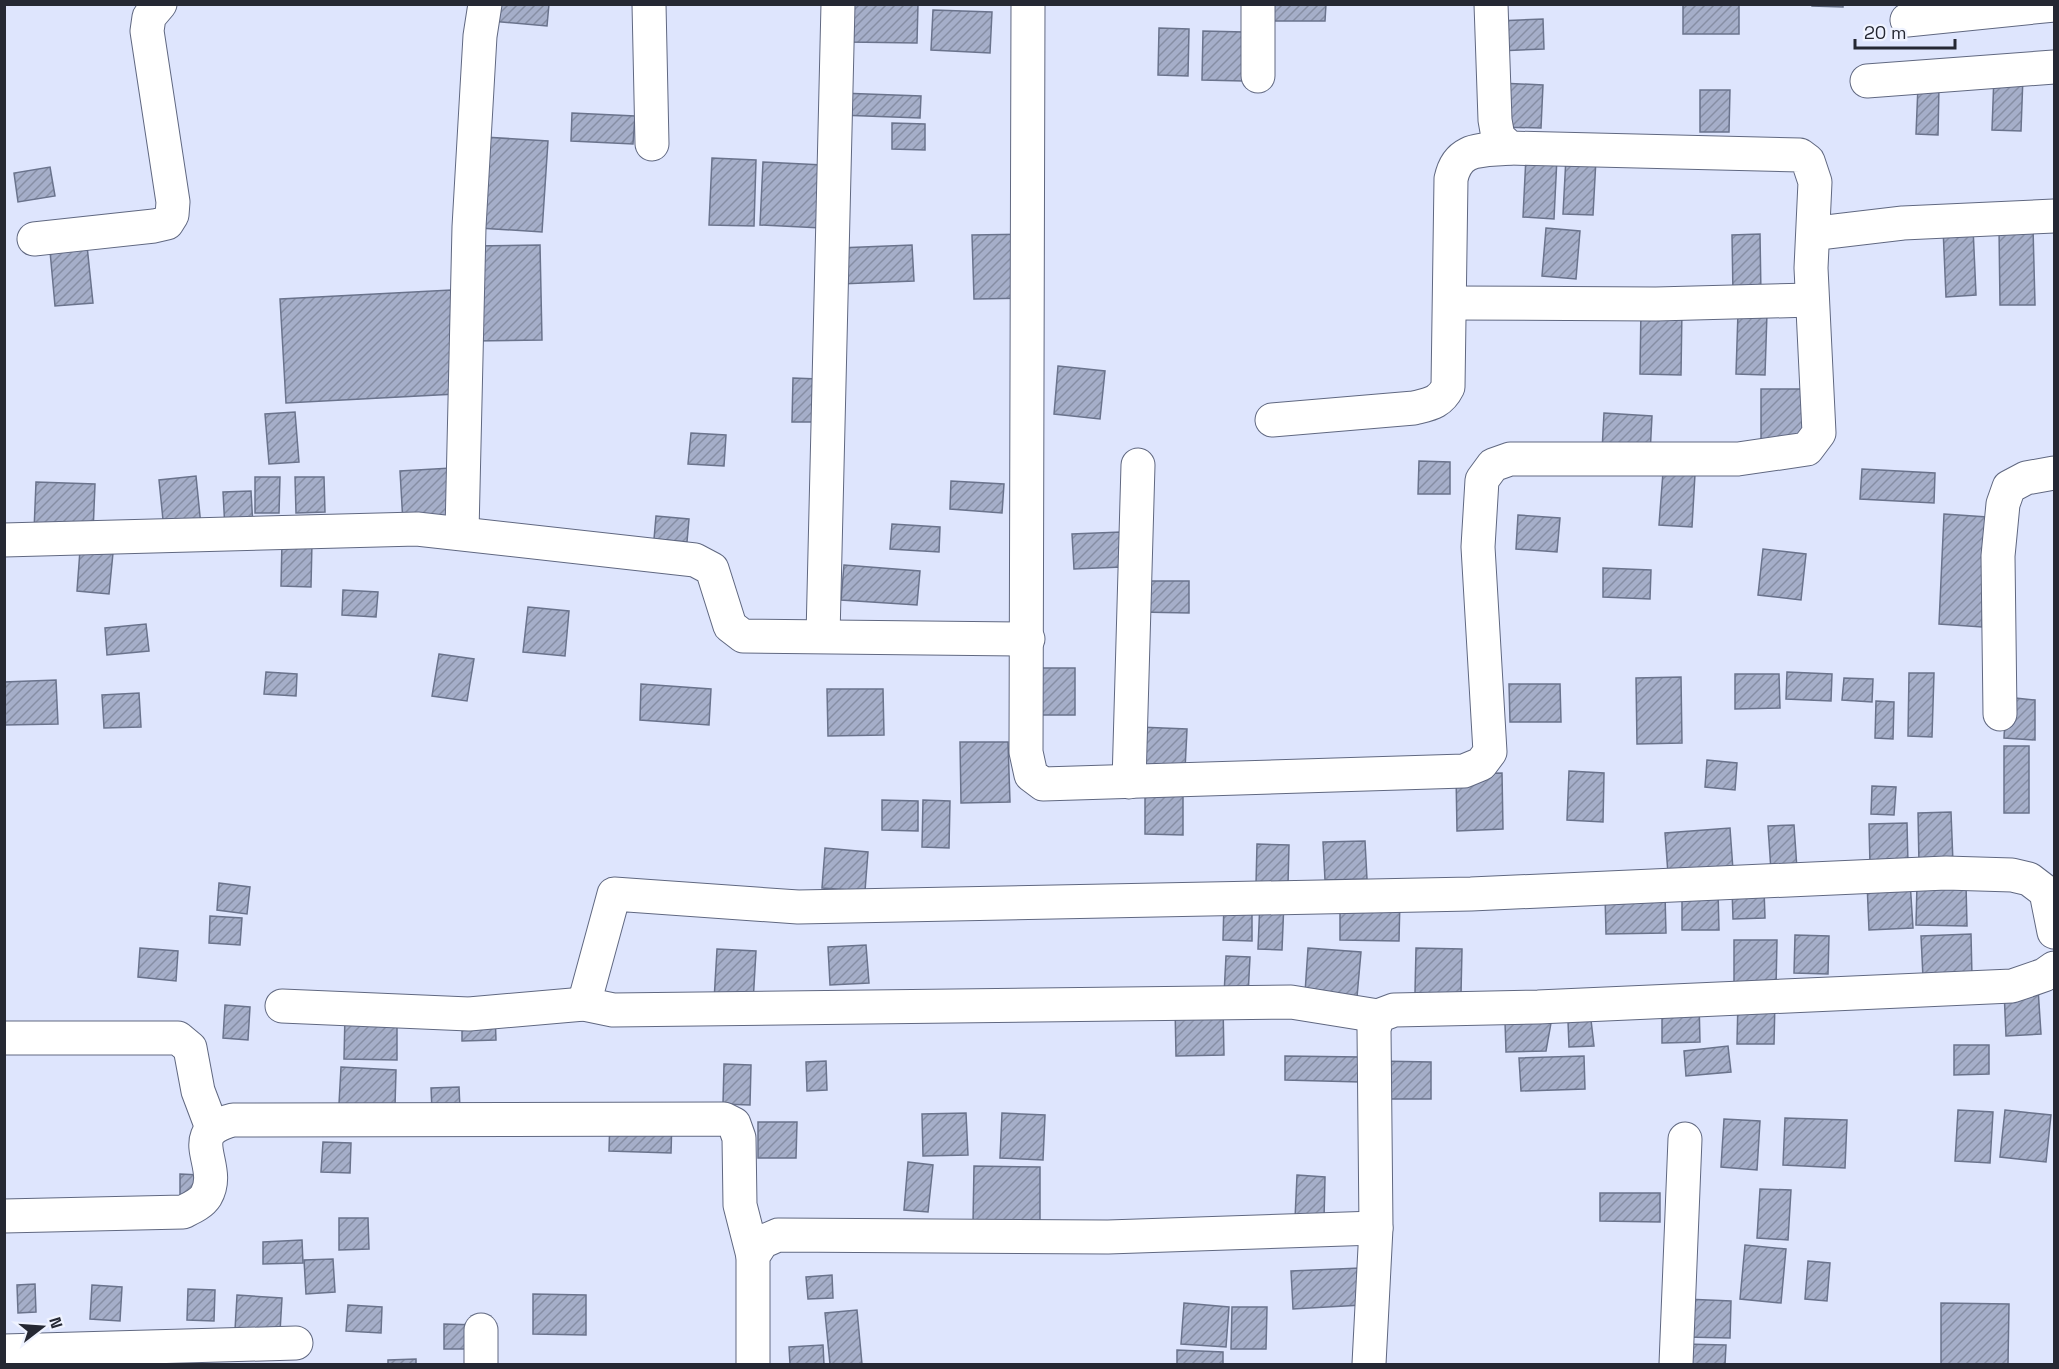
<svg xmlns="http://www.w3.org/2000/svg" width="2059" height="1369" font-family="'Space Grotesk',sans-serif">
  <defs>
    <pattern id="building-hatch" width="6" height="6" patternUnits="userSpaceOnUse" patternTransform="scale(1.5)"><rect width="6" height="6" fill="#a5aec9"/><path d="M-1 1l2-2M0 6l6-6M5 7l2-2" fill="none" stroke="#868ea4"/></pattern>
  </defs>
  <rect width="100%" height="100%" fill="#dee5fd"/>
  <g fill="url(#building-hatch)" stroke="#6a738c" stroke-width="1.5">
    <polygon points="493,4 549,4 547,26 491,21"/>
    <polygon points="849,4 918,4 917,43 848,42"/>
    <polygon points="1263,4 1326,4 1325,21 1263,21"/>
    <rect x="1683" y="4" width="56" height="30"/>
    <polygon points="1812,4 1843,4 1843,7 1812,6"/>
    <polygon points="933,10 992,12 990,53 931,50"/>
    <polygon points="1543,19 1544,49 1498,51 1497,21"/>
    <polygon points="1159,28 1189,29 1188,76 1158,75"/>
    <polygon points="1203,31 1244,32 1243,81 1202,80"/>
    <polygon points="1994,75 2023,76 2021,131 1992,130"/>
    <polygon points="1500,83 1543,85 1541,128 1499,127"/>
    <polygon points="1918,86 1939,86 1938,135 1916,134"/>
    <polygon points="1700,90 1730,90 1729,132 1700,132"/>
    <polygon points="840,93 921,96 920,118 839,115"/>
    <polygon points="572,113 635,116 633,144 571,141"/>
    <polygon points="892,123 925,124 925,150 892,149"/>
    <polygon points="484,137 548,141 542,232 479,228"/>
    <polygon points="1526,156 1557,157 1554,219 1523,217"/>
    <polygon points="1566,157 1596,159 1593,215 1563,214"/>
    <polygon points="712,158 756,160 754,226 709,225"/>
    <polygon points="763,162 823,165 821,228 760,225"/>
    <polygon points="50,167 55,196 18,202 14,173"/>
    <polygon points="1973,227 1976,295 1946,297 1943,228"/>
    <polygon points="2033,227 2035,305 2000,305 1999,228"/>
    <polygon points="1546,228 1580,231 1576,279 1542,276"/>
    <polygon points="1026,234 1027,298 974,299 972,235"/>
    <polygon points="1760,234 1761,296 1733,296 1732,235"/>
    <polygon points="86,236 93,303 55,306 49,240"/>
    <polygon points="540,245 542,340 474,341 473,246"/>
    <polygon points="912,245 914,281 840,284 838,248"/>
    <polygon points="451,290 456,394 286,403 280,299"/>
    <polygon points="1641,307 1682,308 1681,375 1640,374"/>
    <polygon points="1738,312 1767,313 1765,375 1736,374"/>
    <polygon points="1058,366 1105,371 1100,419 1054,414"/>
    <polygon points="793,378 818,379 817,422 792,422"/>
    <rect x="1761" y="389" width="48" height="57"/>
    <polygon points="295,412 299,462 269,464 265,414"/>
    <polygon points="1604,413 1652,416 1650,454 1602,451"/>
    <polygon points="691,433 726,435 724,466 688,464"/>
    <polygon points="1419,461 1450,462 1450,494 1418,494"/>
    <polygon points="451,468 455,519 403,523 400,471"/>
    <polygon points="1862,469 1935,473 1934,503 1860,499"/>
    <polygon points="1663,472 1695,474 1692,527 1659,525"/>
    <polygon points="196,476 201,526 164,530 159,480"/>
    <polygon points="255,477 280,477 279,513 255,513"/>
    <polygon points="295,477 324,477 325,512 296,513"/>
    <polygon points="951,481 1004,484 1002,513 950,509"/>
    <polygon points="36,482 95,484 93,533 34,531"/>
    <polygon points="251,491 253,527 225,529 223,492"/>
    <polygon points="1944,514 1987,517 1982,627 1939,624"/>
    <polygon points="1518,515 1560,518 1557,552 1516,549"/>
    <polygon points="656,516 689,519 687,542 654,539"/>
    <polygon points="892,524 940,527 939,552 890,549"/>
    <polygon points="1121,532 1122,567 1074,569 1072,534"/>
    <polygon points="282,541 312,542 311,587 281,586"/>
    <polygon points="1763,549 1806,554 1801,600 1758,595"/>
    <polygon points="80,550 113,553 109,594 77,591"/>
    <polygon points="844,565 920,571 917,605 841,600"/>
    <polygon points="1603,568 1651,570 1650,599 1603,597"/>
    <polygon points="1140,581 1189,581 1189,613 1140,612"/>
    <polygon points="343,590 378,592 376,617 342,615"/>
    <polygon points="528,607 569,611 565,656 523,652"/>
    <polygon points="146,624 149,651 107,655 105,628"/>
    <polygon points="439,654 474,659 467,701 432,696"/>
    <rect x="1030" y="668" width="45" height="47"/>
    <polygon points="266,672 297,674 296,696 264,694"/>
    <polygon points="1787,672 1832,674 1831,701 1786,699"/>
    <polygon points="1909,673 1934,673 1932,737 1908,736"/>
    <polygon points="1735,674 1779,674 1780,708 1735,709"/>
    <polygon points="1681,677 1682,743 1637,744 1636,678"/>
    <polygon points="1844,678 1873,679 1872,702 1842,700"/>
    <polygon points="56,680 58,724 5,725 4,682"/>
    <polygon points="641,684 711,689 709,725 640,720"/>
    <polygon points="1509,684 1560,684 1561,722 1510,722"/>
    <polygon points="827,689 883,689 884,735 828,736"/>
    <polygon points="139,693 141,727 104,728 102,695"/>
    <polygon points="2006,697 2035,700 2035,740 2004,738"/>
    <polygon points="1876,701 1894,702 1893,739 1875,738"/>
    <polygon points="1139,727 1187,729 1185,770 1137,768"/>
    <polygon points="960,742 1008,742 1010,802 961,803"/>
    <rect x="2004" y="746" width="25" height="67"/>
    <polygon points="1707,760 1737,763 1735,790 1705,787"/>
    <polygon points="1569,771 1604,773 1603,822 1567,820"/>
    <polygon points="1502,773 1503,829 1457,831 1456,774"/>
    <polygon points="1145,786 1183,787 1183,835 1145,834"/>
    <polygon points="1872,786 1896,787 1894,815 1871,814"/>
    <polygon points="882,800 918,801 918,831 882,830"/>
    <polygon points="923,800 950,801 949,848 922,847"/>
    <polygon points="1951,812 1953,863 1919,865 1918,813"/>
    <polygon points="1907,823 1908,864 1870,865 1869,824"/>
    <polygon points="1794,825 1797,869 1771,871 1768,826"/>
    <polygon points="1730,828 1733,870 1668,874 1665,833"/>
    <polygon points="1365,841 1367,879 1325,880 1323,842"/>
    <polygon points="1257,844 1289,845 1288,885 1256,884"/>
    <polygon points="825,848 868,852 865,891 822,888"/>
    <polygon points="1910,881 1913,928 1869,930 1867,883"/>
    <polygon points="219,883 250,887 247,914 217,910"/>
    <polygon points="1917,884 1966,884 1967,926 1916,925"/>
    <polygon points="1732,889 1764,889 1765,918 1733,919"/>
    <polygon points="1718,890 1719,930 1682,930 1682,892"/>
    <polygon points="1665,894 1666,933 1606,934 1605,895"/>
    <polygon points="1340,897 1400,898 1399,941 1340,940"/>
    <polygon points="1260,900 1284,901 1282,950 1258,949"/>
    <polygon points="1224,901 1252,902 1252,941 1223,940"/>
    <polygon points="210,916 242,918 240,945 209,943"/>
    <polygon points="1971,934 1972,977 1923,978 1921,936"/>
    <polygon points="1795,935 1829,936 1828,974 1794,973"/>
    <polygon points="1734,940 1777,940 1776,989 1734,989"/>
    <polygon points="866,945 869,983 830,985 828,947"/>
    <polygon points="140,948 178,951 176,981 138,977"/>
    <polygon points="1308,948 1361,952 1357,997 1305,993"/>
    <polygon points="1416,948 1462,949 1461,994 1415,993"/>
    <polygon points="717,949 756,951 753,1003 714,1001"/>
    <polygon points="1226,956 1250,957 1248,996 1224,995"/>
    <polygon points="2038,988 2041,1034 2006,1036 2004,990"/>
    <polygon points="1738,1000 1775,1000 1774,1044 1737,1044"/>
    <polygon points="1662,1001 1699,1001 1700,1042 1662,1043"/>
    <polygon points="225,1005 250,1007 248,1040 223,1038"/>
    <polygon points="1175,1006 1223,1006 1224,1055 1176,1056"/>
    <polygon points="495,1013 496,1040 462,1041 462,1014"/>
    <polygon points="345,1014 397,1014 397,1060 344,1059"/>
    <polygon points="1591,1020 1594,1046 1569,1047 1568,1021"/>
    <polygon points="1505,1022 1551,1023 1546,1051 1506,1052"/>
    <polygon points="1954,1045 1989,1045 1989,1074 1954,1075"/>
    <polygon points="1728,1046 1731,1072 1686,1076 1684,1051"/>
    <polygon points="1285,1056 1361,1057 1360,1082 1285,1080"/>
    <polygon points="1584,1056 1585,1089 1521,1091 1519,1058"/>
    <polygon points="826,1061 827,1090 807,1091 806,1062"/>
    <polygon points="1377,1061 1431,1062 1431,1099 1376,1099"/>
    <polygon points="724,1064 751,1065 750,1105 723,1104"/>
    <polygon points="341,1067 396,1070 395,1107 339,1104"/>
    <polygon points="459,1087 460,1109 432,1110 431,1088"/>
    <polygon points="1958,1110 1993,1112 1990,1163 1955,1161"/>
    <polygon points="2005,1110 2051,1115 2046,1162 2000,1157"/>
    <polygon points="966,1113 968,1155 923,1156 922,1114"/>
    <polygon points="1002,1113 1045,1115 1043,1160 1000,1158"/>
    <polygon points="610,1118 672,1119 671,1153 609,1151"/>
    <polygon points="1785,1118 1847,1120 1845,1168 1783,1165"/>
    <polygon points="1724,1119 1760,1121 1757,1170 1721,1167"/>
    <polygon points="758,1122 797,1122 796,1158 758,1158"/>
    <polygon points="323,1142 351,1143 350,1173 321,1172"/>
    <polygon points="908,1162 933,1165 928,1212 904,1210"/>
    <polygon points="974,1166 1040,1167 1040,1224 973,1223"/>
    <polygon points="180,1174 200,1175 200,1199 180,1198"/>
    <polygon points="1297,1175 1325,1177 1324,1220 1295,1219"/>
    <polygon points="1760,1189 1791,1190 1788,1240 1757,1238"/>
    <polygon points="1600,1193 1660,1193 1660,1222 1600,1221"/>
    <polygon points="339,1218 368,1218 369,1249 339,1250"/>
    <polygon points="302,1240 303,1263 263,1264 263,1242"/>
    <polygon points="1745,1245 1786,1249 1781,1303 1740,1299"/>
    <polygon points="333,1259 335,1292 306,1294 304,1260"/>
    <polygon points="1808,1261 1830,1263 1827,1301 1805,1299"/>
    <polygon points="1360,1268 1362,1305 1293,1309 1291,1271"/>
    <polygon points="832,1275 833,1298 808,1299 806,1277"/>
    <polygon points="35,1284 36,1312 18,1313 17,1285"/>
    <polygon points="92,1285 122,1287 120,1321 90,1319"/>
    <polygon points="188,1289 215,1290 214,1321 187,1320"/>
    <polygon points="533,1294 586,1295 586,1335 533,1334"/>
    <polygon points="237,1295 282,1298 280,1332 235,1330"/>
    <polygon points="1685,1299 1731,1301 1730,1338 1685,1337"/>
    <polygon points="1184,1303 1229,1307 1226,1347 1181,1344"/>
    <polygon points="1941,1303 2009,1304 2008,1364 1941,1364"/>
    <polygon points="348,1305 382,1307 381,1333 346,1331"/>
    <polygon points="1232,1307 1267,1307 1266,1349 1231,1349"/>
    <polygon points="857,1310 862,1364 830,1364 825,1313"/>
    <polygon points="444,1324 478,1325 478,1349 444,1349"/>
    <polygon points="1683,1344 1726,1345 1725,1364 1683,1364"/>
    <polygon points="823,1345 824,1364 790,1364 789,1347"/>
    <polygon points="1177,1350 1223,1352 1223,1364 1177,1364"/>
    <polygon points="416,1359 416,1364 388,1364 388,1360"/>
  </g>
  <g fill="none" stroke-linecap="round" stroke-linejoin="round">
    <g stroke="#606881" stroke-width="35">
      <g id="minor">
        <polyline points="649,4 652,144"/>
        <polyline points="1028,4 1026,752 1031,775 1043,784 1464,771 1481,764 1490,752 1478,547 1482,480 1493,465 1510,459 1738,459 1807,449 1819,433 1811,268 1815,182 1808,161 1800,155 1510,148 1498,137 1495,120 1491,4"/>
        <polyline points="1907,20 2054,5"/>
        <polyline points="1258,76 1258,4"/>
        <polyline points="1867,81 2054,67"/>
        <polyline points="1815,228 1827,232 1903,223 2054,216"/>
        <polyline points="34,239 154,226 167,223 172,215 173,202 147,31 149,17 160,4"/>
        <polyline points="1450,303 1656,304 1812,300"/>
        <path d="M1272,420L1414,408C1430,404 1440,403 1448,387L1451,179C1458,146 1482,151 1510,148"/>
        <polyline points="462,532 469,227 480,36 485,4"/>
        <polyline points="4,540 417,529 695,560 712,569 730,626 743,636 1028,639"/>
        <polyline points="823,636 838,4"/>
        <polyline points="2000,714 1998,556 2003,504 2009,487 2026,478 2054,473"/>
        <polyline points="1129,782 1138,465"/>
        <polyline points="584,1004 614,894 798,907 1471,894 1946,873 2012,875 2029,879 2046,892 2054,932"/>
        <polyline points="282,1006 469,1014 584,1004 613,1010 1291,1002 1378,1016"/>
        <polyline points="4,1038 178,1038 190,1048 198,1091 212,1128"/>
        <path d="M4,1216L183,1212C191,1208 201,1204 206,1196C224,1165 180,1133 233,1120L724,1119L734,1124L739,1138L740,1205L753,1256"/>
        <polyline points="481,1330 481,1364"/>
        <polyline points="4,1351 296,1343"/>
        <polyline points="753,1364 753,1256 762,1242 778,1235 1108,1237 1376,1228"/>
        <polyline points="1369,1364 1376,1228 1374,1029 1378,1016 1394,1010 1538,1007 2012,986 2044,975 2054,968"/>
        <polyline points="1676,1364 1685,1139"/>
      </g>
    </g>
    <use href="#minor" stroke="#fff" stroke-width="33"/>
  </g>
  <rect width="2059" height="1369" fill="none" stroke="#252833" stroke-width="12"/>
  <g transform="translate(42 1327) rotate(73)" stroke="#eff3ff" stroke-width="4.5" paint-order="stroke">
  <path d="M0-4.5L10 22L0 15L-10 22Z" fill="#252833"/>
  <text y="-9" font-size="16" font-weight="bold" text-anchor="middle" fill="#252833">N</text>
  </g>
  <path d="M1855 39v9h100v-9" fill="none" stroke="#252833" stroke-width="3"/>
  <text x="1864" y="39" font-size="18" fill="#252833" stroke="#eff3ff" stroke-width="4.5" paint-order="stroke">20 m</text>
</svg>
